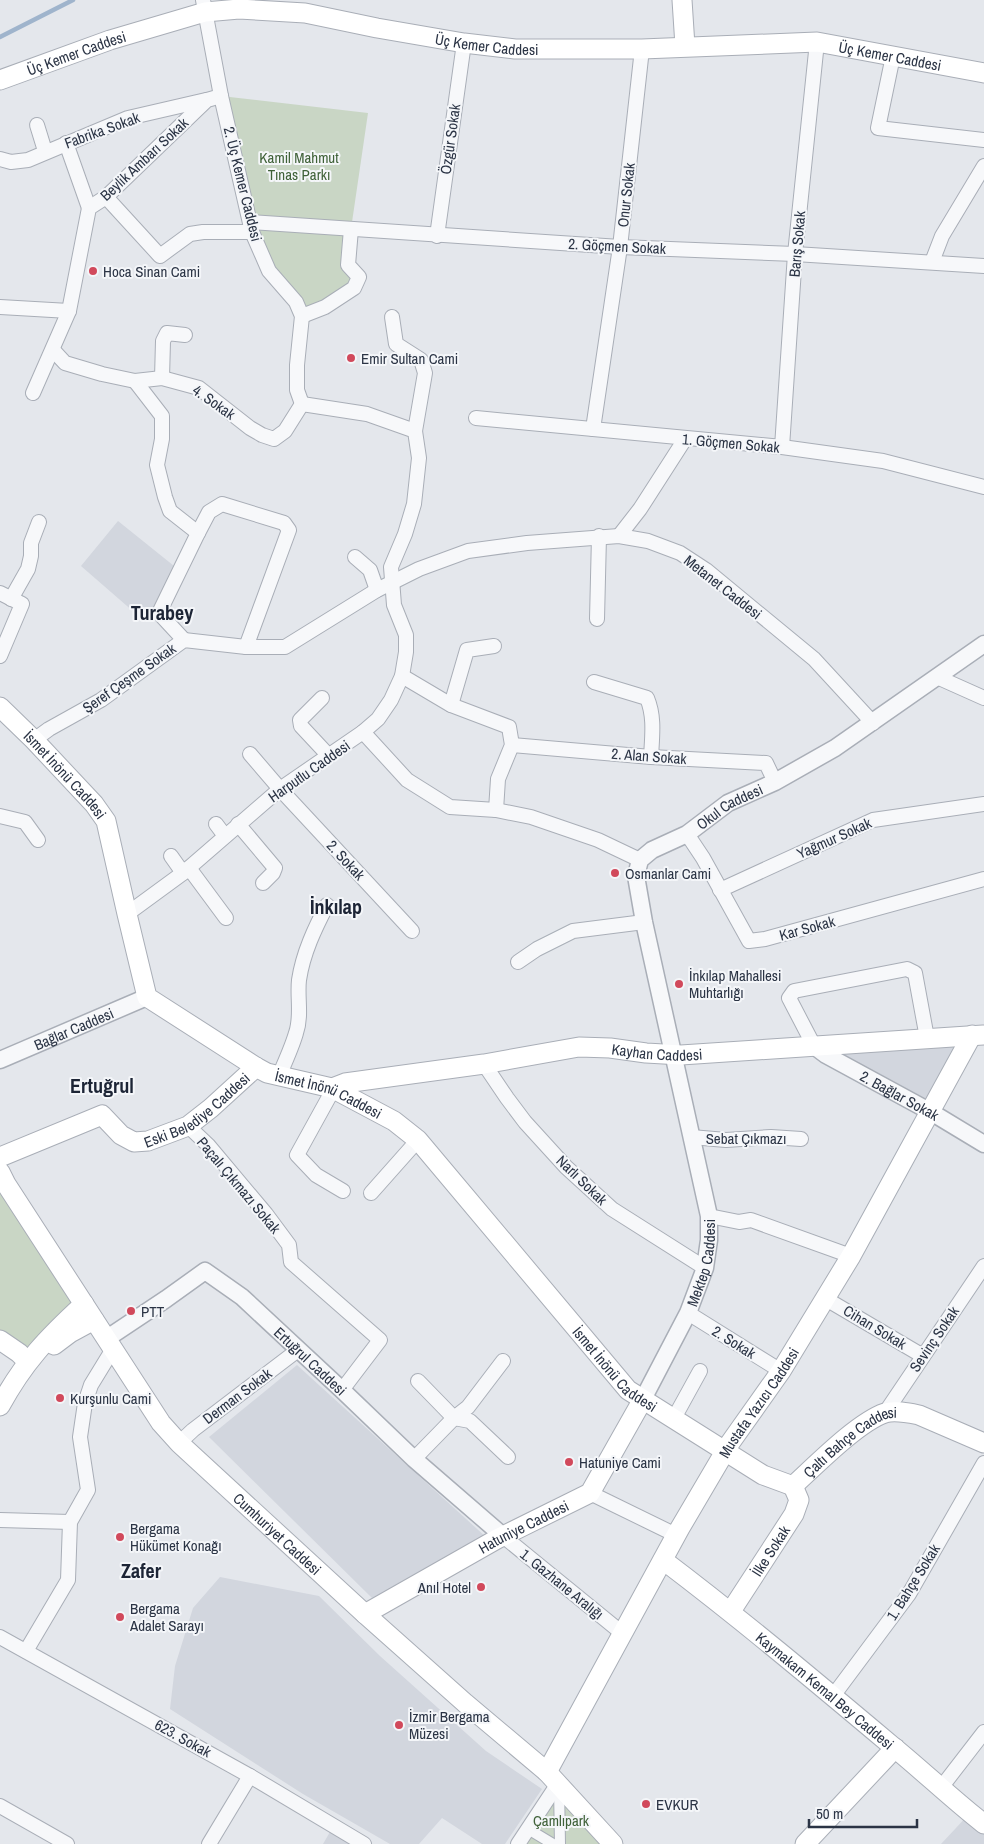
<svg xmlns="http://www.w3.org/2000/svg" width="984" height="1844" font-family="'Archivo Narrow',sans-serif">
  <rect width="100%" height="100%" fill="#e4e7ec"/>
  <g fill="#d2d6de">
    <polygon points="118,521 179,570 159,613 152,609 142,619 81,566"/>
    <polygon points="972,1036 931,1112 826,1055"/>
    <polygon points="297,1365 487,1538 372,1598 209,1437"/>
    <polygon points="220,1577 319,1596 380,1656 486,1751 542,1789 505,1844 482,1844 442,1818 419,1844 390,1844 303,1794 170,1709 175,1666 193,1608"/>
    <polygon points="970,1813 984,1824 984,1844 941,1844"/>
    <polygon points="334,1825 364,1844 323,1844"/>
  </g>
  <g fill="#c9d6c5">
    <polygon points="221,96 368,113 351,229 348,264 359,277 302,316 269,271"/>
    <polygon points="0,1172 84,1304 27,1361 0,1340"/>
    <polygon points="559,1782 613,1844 518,1844"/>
  </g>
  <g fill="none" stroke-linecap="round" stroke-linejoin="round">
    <polyline stroke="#9fb4cc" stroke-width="4.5" points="0,37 73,0"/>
    <g stroke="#a9aeb7" stroke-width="12">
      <g id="pedestrian">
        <polyline points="559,1786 560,1844"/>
        <polyline points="528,1829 553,1844"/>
      </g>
    </g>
    <g stroke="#a9aeb7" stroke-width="16">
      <g id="minor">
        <polyline points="203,0 221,96 252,232 269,271 296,302 302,316 297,365 297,390 302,404"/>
        <polyline points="893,56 878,128 984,140"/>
        <polyline points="37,125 45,151"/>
        <polyline points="66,143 89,208"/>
        <polyline points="0,159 11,162 28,160 128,118 206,100"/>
        <polyline points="106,197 160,256 190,234 203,232 252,232"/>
        <polyline points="250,222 620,247 795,254 984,266"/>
        <polyline points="437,236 464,43"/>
        <polyline points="932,262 942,236 984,166"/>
        <polyline points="0,307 69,311"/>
        <polyline points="302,316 325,307 354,288 359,277 348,265 351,229"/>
        <polyline points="392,317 396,344 421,360 425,373 415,431"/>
        <polyline points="53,350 65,363 102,374 135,381 162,378 199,388 250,428 262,435 274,439 285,431 302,404"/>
        <polyline points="162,378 163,341 167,333 185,335"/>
        <polyline points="135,381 162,416 162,439 157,465 165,497 170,511 198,533 159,613 184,640"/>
        <polyline points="33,393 69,311 89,208 106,197 207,100 221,96"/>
        <polyline points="476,418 782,447 883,461 984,487"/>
        <polyline points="593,429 620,247 642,49"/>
        <polyline points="782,447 795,254 817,42"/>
        <polyline points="198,533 209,512 222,504 284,523 289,530 246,647"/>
        <polyline points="619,536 640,509 685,439"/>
        <polyline points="355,557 370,570 377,590"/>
        <polyline points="0,593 22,604 0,656"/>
        <polyline points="11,599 28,569 31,556 31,543 39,522"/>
        <polyline points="597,619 599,536"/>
        <polyline points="402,676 451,705 509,727 512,745 498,779 496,810"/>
        <polyline points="937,677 984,698"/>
        <path d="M594,682L647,698C655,717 652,737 651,757"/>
        <polyline points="322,698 300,720 301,726 329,756"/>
        <polyline points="451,705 467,650 494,646"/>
        <polyline points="363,732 407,780 450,807 496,810 531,817 598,840 640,860"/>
        <polyline points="34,740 49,729 101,700 184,640 246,647 285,647 377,590 419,569 468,551 527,543 619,536 648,541 680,553 706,570 814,659 873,723"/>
        <polyline points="512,745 651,757 766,763 775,782"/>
        <polyline points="250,754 280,789 412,931"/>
        <polyline points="0,816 25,822 38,840"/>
        <polyline points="216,824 225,836"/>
        <polyline points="238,824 275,868 273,873 263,883"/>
        <polyline points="687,834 703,858 749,941 765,939 984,879"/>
        <polyline points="171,856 183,873"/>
        <polyline points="189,868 226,918"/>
        <polyline points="720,890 873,820 984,804"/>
        <polyline points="127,914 183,873 280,789 363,732 378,719 391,700 402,676 406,652 406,635 394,605 391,567 405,534 414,504 419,458 415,431 367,414 302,404"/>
        <polyline points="518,962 537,949 573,931 644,922"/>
        <polyline points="814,1046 789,998 794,991 907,969 915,973 927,1038"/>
        <polyline points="484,1064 507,1098 525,1122 566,1167 612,1209 705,1268"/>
        <path d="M279,1076C285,1062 292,1047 296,1033C302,1016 297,997 299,980C303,953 315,928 327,905"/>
        <polyline points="332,1088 329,1097 297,1155 316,1175 343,1191"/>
        <polyline points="188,1126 208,1145 266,1214 289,1245 291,1262 380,1340 342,1390"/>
        <polyline points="691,1137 726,1140 771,1137 801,1139"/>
        <polyline points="371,1193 418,1140"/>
        <polyline points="709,1216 739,1222 751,1220 851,1256"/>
        <polyline points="826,1299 923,1356"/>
        <polyline points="688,1313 781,1371"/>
        <polyline points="418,1381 454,1418 470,1421 508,1457"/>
        <polyline points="885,1413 984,1266"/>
        <polyline points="673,1420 700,1371"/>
        <polyline points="179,1443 193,1430 298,1350"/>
        <polyline points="414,1459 454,1418 468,1407 503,1361"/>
        <polyline points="590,1493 676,1535"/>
        <polyline points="0,1520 70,1522"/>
        <polyline points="503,1536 622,1633"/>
        <polyline points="0,1637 250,1776 364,1844"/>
        <polyline points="26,1651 68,1580 70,1522 88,1490 80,1437 85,1403 91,1385 113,1349"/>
        <polyline points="833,1696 909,1594 984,1463"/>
        <polyline points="940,1789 984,1732"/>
        <polyline points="0,1806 67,1844"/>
        <polyline points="209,1844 250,1776"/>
        <polyline points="518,1844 559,1782"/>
      </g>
    </g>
    <g stroke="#a9aeb7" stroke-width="19">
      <g id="tertiary">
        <path id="s1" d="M814,1046L826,1055L931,1112L984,1144"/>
        <path id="s2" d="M0,1060L147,997"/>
        <path id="s3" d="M106,1339L166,1299L205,1271L242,1297L342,1390L414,1459L503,1536"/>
        <path id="s4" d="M642,1401L688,1313L705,1268L709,1240V1216L644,922L636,876L640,860L652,850L687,834L728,803L775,782L835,748L984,644"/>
      </g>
    </g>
    <g stroke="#a9aeb7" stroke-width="21">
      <g id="secondary">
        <polyline points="682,0 685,46"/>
        <path id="s5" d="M0,80L110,40L205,12L239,9L305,13L377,28L464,43L515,49H642L817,42L984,73"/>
        <path id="s6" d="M0,707L34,740L94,804L106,821L127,914L147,997L256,1067L267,1073L332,1088L394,1121L418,1140L628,1390L763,1475L793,1486C815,1466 858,1422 885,1413C895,1410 909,1413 919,1415L984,1443"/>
        <path id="s7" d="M332,1088L345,1083L484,1064L579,1047L610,1048L646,1053L681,1055L983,1035"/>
        <path id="s8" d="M0,1157L102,1115L121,1135L134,1142L148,1141L188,1126L211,1108L256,1067"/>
        <path id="s9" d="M0,1172L6,1184L161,1423L179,1443L365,1614L465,1703L547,1772L613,1844"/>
        <polyline points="0,1340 19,1353 27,1361"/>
        <polyline points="54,1345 70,1333 94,1320"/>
        <path d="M0,1406C24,1362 47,1338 84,1304"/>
        <path id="s10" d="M663,1560C741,1619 816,1682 891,1745C923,1771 952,1799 984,1824"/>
        <path id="s11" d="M731,1611L794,1514L799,1500L793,1486"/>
        <path id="s12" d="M365,1614L497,1539L590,1493L642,1401"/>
        <path id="s13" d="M547,1772L680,1528L730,1443L781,1371L851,1256L972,1035"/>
        <polyline points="805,1844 895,1748"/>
      </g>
    </g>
    <use href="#pedestrian" stroke="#f7f8fa" stroke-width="10"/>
    <use href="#minor" stroke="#f7f8fa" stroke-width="14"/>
    <use href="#tertiary" stroke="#f7f8fa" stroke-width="16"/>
    <use href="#secondary" stroke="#fff" stroke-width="19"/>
  </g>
  <g fill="#d1495b" stroke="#f4f6f9" stroke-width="2">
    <circle cx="93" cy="271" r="5"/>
    <circle cx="351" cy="358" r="5"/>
    <circle cx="615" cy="873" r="5"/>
    <circle cx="679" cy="984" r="5"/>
    <circle cx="131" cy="1311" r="5"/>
    <circle cx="60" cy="1398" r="5"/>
    <circle cx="569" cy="1462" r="5"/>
    <circle cx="120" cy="1537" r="5"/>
    <circle cx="481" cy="1587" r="5"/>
    <circle cx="120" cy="1617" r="5"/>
    <circle cx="399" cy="1725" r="5"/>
    <circle cx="646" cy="1804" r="5"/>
  </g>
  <g text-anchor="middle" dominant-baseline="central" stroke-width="4" stroke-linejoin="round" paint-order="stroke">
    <g font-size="15" fill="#2b3445" stroke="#f4f6f9">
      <text stroke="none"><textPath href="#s5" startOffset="501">Üç Kemer Caddesi</textPath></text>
      <text stroke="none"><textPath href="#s5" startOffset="81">Üç Kemer Caddesi</textPath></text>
      <text stroke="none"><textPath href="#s5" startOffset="906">Üç Kemer Caddesi</textPath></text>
      <text transform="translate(102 130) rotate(-20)">Fabrika Sokak</text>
      <text transform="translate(450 139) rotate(-82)">Özgür Sokak</text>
      <text transform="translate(144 159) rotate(-43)">Beylik Ambarı Sokak</text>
      <text transform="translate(243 184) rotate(76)">2. Üç Kemer Caddesi</text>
      <text transform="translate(626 195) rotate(-84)">Onur Sokak</text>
      <text transform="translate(797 244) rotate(-85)">Barış Sokak</text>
      <text transform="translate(617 246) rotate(3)">2. Göçmen Sokak</text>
      <text transform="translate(214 402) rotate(35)">4. Sokak</text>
      <text transform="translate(731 443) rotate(5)">1. Göçmen Sokak</text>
      <text transform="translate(723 587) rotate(38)">Metanet Caddesi</text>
      <text transform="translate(129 678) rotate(-35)">Şeref Çeşme Sokak</text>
      <text transform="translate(649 756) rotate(4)">2. Alan Sokak</text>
      <text transform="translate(309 771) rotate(-35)">Harputlu Caddesi</text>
      <text stroke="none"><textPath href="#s6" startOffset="94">İsmet İnönü Caddesi</textPath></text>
      <text stroke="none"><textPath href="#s4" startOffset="669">Okul Caddesi</textPath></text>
      <text transform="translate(834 838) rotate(-24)">Yağmur Sokak</text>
      <text transform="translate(346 860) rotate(47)">2. Sokak</text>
      <text transform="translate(807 928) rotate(-15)">Kar Sokak</text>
      <text stroke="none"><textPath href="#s2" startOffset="80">Bağlar Caddesi</textPath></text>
      <text stroke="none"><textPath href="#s7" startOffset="329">Kayhan Caddesi</textPath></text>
      <text stroke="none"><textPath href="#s6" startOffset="544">İsmet İnönü Caddesi</textPath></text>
      <text stroke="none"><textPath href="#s1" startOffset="99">2. Bağlar Sokak</textPath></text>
      <text stroke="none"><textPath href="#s8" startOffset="225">Eski Belediye Caddesi</textPath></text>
      <text x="746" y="1138">Sebat Çıkmazı</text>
      <text transform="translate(582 1180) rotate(44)">Narlı Sokak</text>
      <text transform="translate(239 1185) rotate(50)">Paçalı Çıkmazı Sokak</text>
      <text stroke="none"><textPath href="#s4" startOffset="152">Mektep Caddesi</textPath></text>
      <text transform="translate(875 1327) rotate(31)">Cihan Sokak</text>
      <text transform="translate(934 1339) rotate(-56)">Sevinç Sokak</text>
      <text transform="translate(734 1342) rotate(32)">2. Sokak</text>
      <text stroke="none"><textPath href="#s3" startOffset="259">Ertuğrul Caddesi</textPath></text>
      <text stroke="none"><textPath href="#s6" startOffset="949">İsmet İnönü Caddesi</textPath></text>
      <text transform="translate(237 1396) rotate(-37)">Derman Sokak</text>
      <text stroke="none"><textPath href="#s13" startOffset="426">Mustafa Yazıcı Caddesi</textPath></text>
      <text stroke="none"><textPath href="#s6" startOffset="1238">Çaltı Bahçe Caddesi</textPath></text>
      <text stroke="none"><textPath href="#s12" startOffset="181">Hatuniye Caddesi</textPath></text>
      <text stroke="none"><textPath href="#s9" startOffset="459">Cumhuriyet Caddesi</textPath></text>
      <text stroke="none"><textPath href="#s11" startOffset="72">İlke Sokak</textPath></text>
      <text transform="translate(913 1582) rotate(-58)">1. Bahçe Sokak</text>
      <text transform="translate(562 1584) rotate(39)">1. Gazhane Aralığı</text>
      <text stroke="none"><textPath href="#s10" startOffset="208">Kaymakam Kemal Bey Caddesi</textPath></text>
      <text transform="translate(183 1738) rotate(29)">623. Sokak</text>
    </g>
    <g font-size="15" fill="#3f6138" stroke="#f4f6f9">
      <text x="299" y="157">Kamil Mahmut<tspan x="299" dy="17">Tınas Parkı</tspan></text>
      <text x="561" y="1820">Çamlıpark</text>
    </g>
    <g font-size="15" fill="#2b3445" stroke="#f4f6f9" text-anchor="start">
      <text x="103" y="271">Hoca Sinan Cami</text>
      <text x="361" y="358">Emir Sultan Cami</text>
      <text x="625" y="873">Osmanlar Cami</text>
      <text x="689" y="975">İnkılap Mahallesi<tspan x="689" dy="17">Muhtarlığı</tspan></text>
      <text x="141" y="1311">PTT</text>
      <text x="70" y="1398">Kurşunlu Cami</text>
      <text x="579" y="1462">Hatuniye Cami</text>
      <text x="130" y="1528">Bergama<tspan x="130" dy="17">Hükümet Konağı</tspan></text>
      <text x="471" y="1587" text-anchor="end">Anıl Hotel</text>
      <text x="130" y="1608">Bergama<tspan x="130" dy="17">Adalet Sarayı</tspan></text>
      <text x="409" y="1716">İzmir Bergama<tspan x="409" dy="17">Müzesi</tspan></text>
      <text x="656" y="1804">EVKUR</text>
    </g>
    <g font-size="20" font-weight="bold" fill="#1d2536" stroke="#f4f6f9">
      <text x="162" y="612">Turabey</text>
      <text x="336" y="906">İnkılap</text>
      <text x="102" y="1085">Ertuğrul</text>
      <text x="141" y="1570">Zafer</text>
    </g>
  </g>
  <path d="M809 1819v8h108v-8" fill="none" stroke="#2b3445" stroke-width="2.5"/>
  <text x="816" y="1819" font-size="15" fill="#2b3445" stroke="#f4f6f9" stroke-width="4" paint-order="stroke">50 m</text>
</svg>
